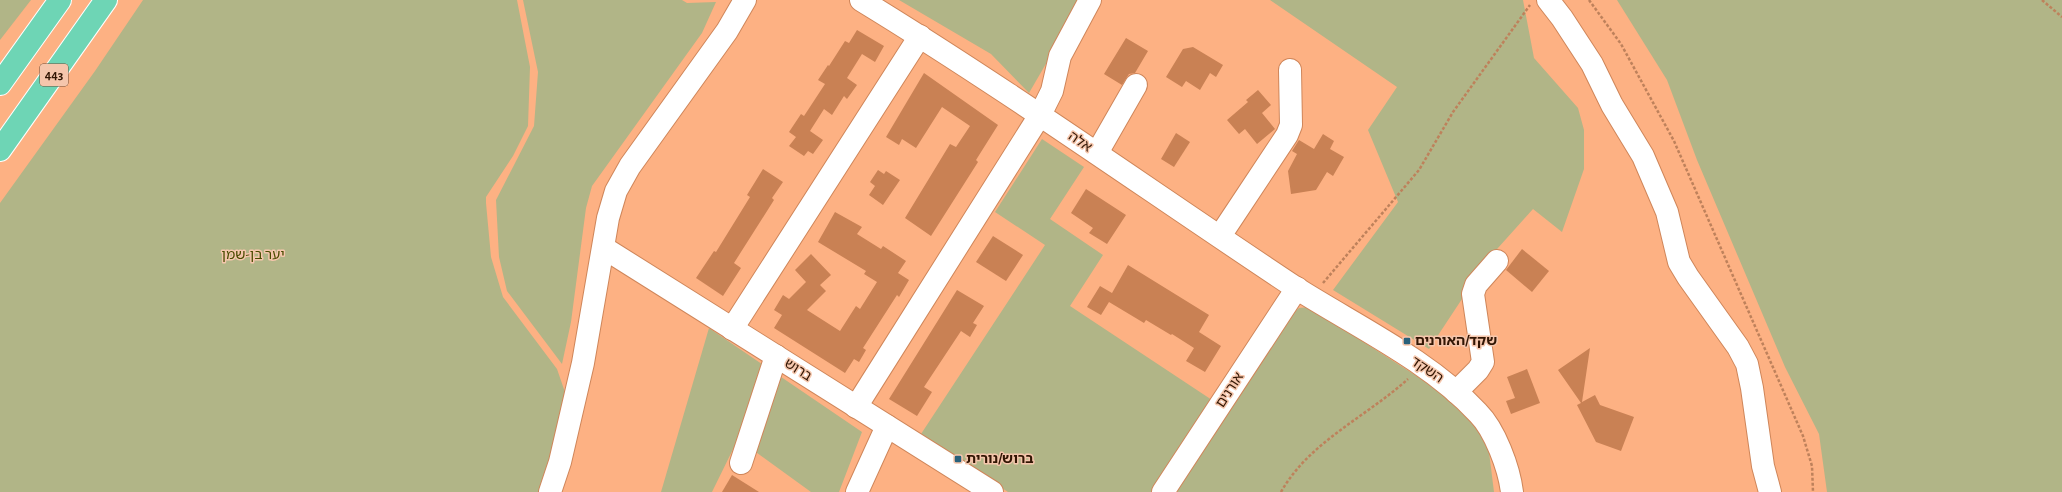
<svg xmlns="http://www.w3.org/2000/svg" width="2062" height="492" font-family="'Alegreya Sans','Noto Sans Hebrew',sans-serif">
  <rect width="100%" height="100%" fill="#fdb183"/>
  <g fill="#b1b587">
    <polygon points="0,0 31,0 0,40"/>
    <polygon points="143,0 517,0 530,67 528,126 513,156 486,197 486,203 491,257 503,297 557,369 567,398 541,492 0,492 0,203 95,71"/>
    <polygon points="523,0 682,0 687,3 716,2 702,33 592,186 586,208 571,322 562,364 507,291 499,257 496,200 534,126 538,72"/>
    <polygon points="899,0 1083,0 1029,93 991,54"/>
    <polygon points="1270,0 1523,0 1534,58 1578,108 1584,130 1584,169 1562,232 1533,209 1489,258 1429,349 1333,290 1398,202 1368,130 1397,87"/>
    <polygon points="1617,0 2062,0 2062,492 1827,492 1819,434 1785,367 1697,160 1667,80"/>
    <polygon points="1042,139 1084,167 1050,219 1103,255 1070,306 1212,400 1151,492 1008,492 921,434 1045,245 995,212"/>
    <polygon points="1309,307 1440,391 1476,425 1489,452 1494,492 1176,492 1290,316 1299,308"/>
    <polygon points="709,328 862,432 839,492 811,492 738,439 712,492 661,492"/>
  </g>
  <g fill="#c98154">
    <polygon points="857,30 884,46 875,62 862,54 847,78 857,85 847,99 844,96 832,115 824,109 810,131 823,140 813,154 808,151 804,156 789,146 796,137 789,132 801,114 804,116 825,84 818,80 828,65 829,66 845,41 849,43"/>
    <polygon points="1126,38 1148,51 1135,73 1129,74 1122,85 1104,74"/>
    <polygon points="1193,47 1223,65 1216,77 1210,73 1200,90 1186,81 1182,87 1166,77 1183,49"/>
    <polygon points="924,73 998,125 976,160 978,162 931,236 905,218 950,144 956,147 970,126 942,107 916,148 902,139 899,145 886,137"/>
    <polygon points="1258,90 1271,105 1262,113 1275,129 1257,144 1245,129 1239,134 1227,120 1248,102 1246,100"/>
    <polygon points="1176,133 1190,142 1174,167 1161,159"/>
    <polygon points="1323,134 1334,141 1330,149 1344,157 1333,176 1327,172 1316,190 1291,194 1288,171 1297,154 1292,151 1299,140 1314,149"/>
    <polygon points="763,169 783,182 772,198 774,200 734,263 741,268 723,296 696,278 714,251 716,252 750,197 747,195"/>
    <polygon points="878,170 884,174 886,171 900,180 883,205 869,195 875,186 870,182"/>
    <polygon points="1086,189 1126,215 1107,244 1089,233 1093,228 1071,213"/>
    <polygon points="835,212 862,227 857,234 881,249 883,246 906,261 898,273 909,280 899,297 897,295 863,348 866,350 859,362 854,359 845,373 774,328 782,315 774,310 783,295 789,299 806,282 795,270 811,254 831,275 820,285 826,291 807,310 840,331 856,306 860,309 877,282 864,274 866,271 818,242"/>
    <polygon points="993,236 1023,255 1006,281 976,262"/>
    <polygon points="1522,249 1549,271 1532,292 1506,270"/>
    <polygon points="1128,265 1209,315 1199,332 1221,346 1205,372 1186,361 1194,348 1172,334 1171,335 1146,320 1144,323 1109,302 1101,315 1087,307 1100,286 1112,293"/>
    <polygon points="957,290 984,306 973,323 977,325 970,337 961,331 924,387 932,392 917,416 889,399"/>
    <polygon points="1590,348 1582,402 1595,395 1600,405 1634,417 1621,451 1596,442 1577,405 1581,403 1558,370"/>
    <polygon points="1527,369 1540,403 1511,414 1506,401 1515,398 1507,377"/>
    <polygon points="732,475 759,492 722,492"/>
  </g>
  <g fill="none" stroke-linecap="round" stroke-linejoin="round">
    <g stroke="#cf865a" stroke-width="24">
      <g id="minor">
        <path d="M861,0C1010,91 1151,192 1296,288C1356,326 1430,361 1478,413C1495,430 1509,468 1512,492"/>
        <polyline points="1548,0 1562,18 1592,64 1612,105 1643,156 1667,212 1679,262 1688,277 1738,347 1747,364 1752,388 1763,466 1770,492"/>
        <polyline points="1097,153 1136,85"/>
        <polyline points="1220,236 1287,135 1291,125 1290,70"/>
        <polyline points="604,248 992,492"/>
        <polyline points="732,329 920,36"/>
        <polyline points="1456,392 1478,370 1483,362 1473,294 1476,285 1497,261"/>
        <polyline points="856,407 1040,115 1052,91 1060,56 1090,0"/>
        <polyline points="741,463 776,356"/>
        <polyline points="550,492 560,462 583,363 608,218 616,191 630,166 727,31 745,0"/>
        <polyline points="857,492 887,426"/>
        <polyline points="1163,492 1297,288"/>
      </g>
    </g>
    <g stroke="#fff" stroke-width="24">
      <g id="highway">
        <polyline points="0,84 60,0"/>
        <polyline points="0,150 106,0"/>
      </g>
    </g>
    <g stroke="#be815b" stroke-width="2.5" stroke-dasharray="3 2" stroke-linecap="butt">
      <polyline points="1589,0 1621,44 1674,141 1803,436 1812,466 1813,492"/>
      <polyline points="2042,0 2062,17"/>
      <polyline points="1323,283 1419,170 1453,112 1530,5"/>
      <path d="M1281,492C1309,442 1366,417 1408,379"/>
    </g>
    <use href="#minor" stroke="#fff" stroke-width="22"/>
    <use href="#highway" stroke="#6ed5b5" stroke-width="22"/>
  </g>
  <g fill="#29617b" stroke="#f5c6ac" stroke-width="1.5">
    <rect x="1403" y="337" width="8" height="8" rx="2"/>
    <rect x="954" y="455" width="8" height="8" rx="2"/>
  </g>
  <g text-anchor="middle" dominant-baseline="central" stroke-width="3" stroke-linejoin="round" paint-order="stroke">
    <rect fill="#f5c6ac" stroke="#6c4b36" stroke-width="1" x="40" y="64" width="28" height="22" rx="3"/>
    <g font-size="13" font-weight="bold" fill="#321604">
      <text x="54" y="75">443</text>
    </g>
    <g font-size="14" fill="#321604" stroke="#f5c6ac">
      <text transform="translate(1080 142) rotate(34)">אלה</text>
      <text transform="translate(798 370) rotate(32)">ברוש</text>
      <text transform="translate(1427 370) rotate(34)">השקד</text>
      <text transform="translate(1230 390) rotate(-57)">אורנים</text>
    </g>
    <g font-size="14" fill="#494b00" stroke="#f5c6ac">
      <text x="253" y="255">יער בן-שמן</text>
    </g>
    <g font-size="14" font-weight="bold" fill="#321604" stroke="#f5c6ac" text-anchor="start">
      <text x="1415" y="341">שקד/האורנים</text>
      <text x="966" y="459">ברוש/נורית</text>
    </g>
  </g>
</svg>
